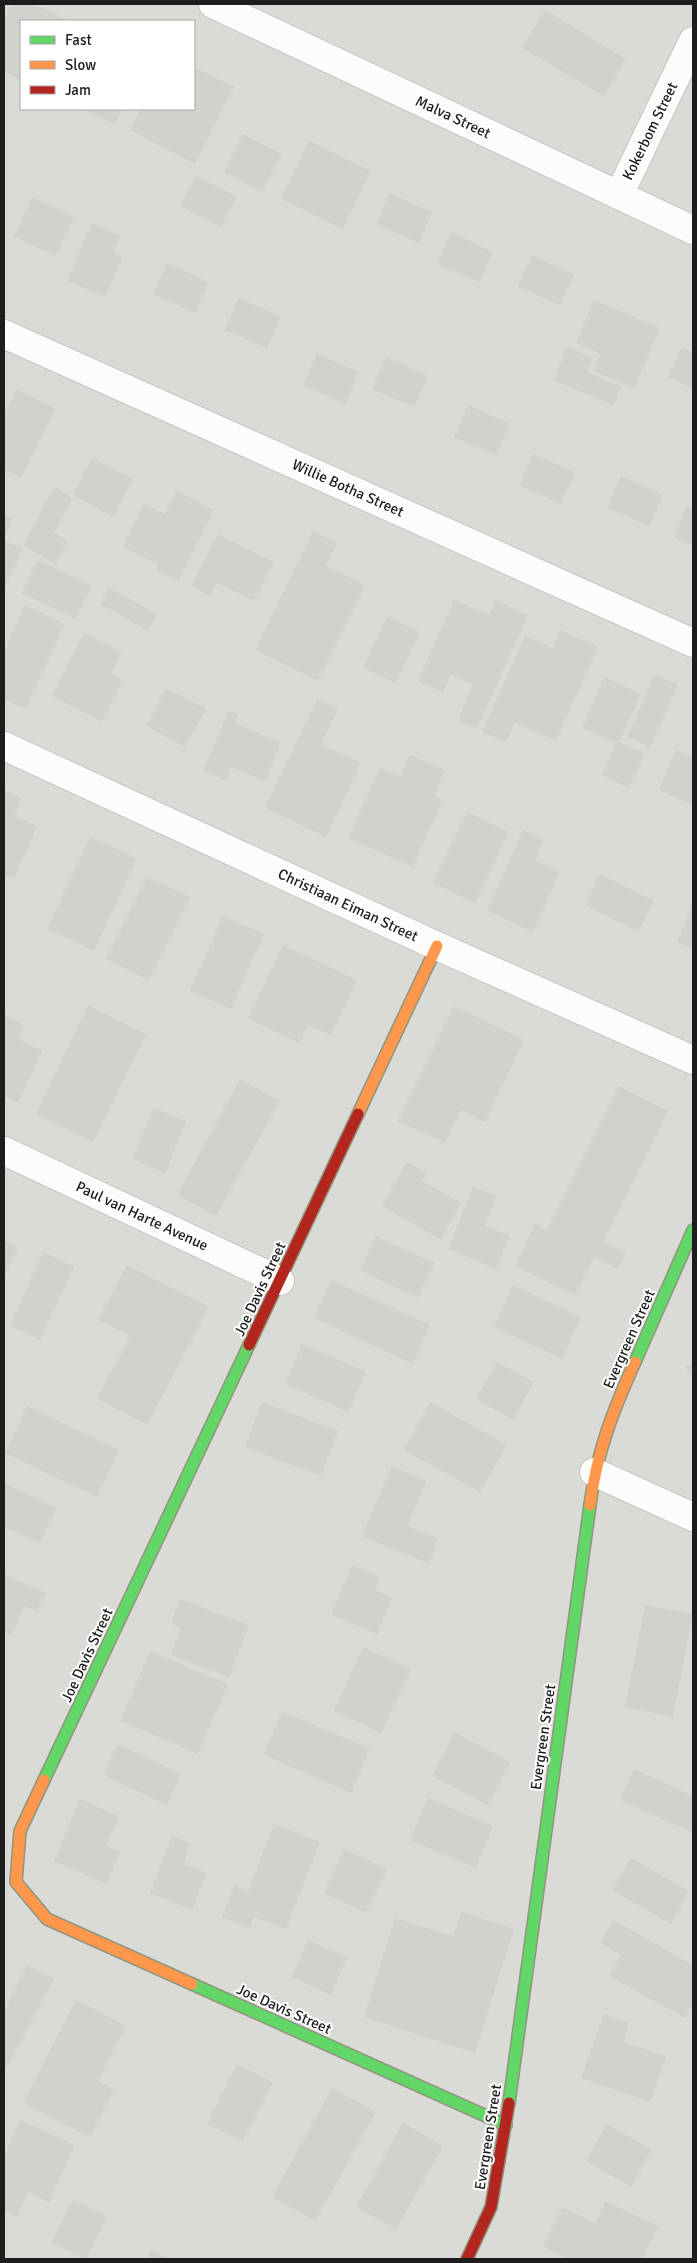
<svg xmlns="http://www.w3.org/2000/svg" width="697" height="2263" font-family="Signika,sans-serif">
  <rect width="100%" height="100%" fill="#ebebe6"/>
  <path fill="#dadad7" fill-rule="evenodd" d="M4,4H693V2259H4ZM21,21H194V109H21Z"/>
  <g fill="#d2d1cd">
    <polygon points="11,4 34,4 66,19 65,21 21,21 21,80 4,71 4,20"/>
    <polygon points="545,10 626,59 604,96 522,48"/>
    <polygon points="194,67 234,87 195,164 130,130 141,109 194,109"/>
    <polygon points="82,109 122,109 115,124"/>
    <polygon points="243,134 282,154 262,192 224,172"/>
    <polygon points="309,141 371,171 343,229 281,199"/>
    <polygon points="196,176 237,197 221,227 180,206"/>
    <polygon points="390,193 432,212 419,243 376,224"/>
    <polygon points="32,197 74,217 55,256 14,236"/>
    <polygon points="92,223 120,236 113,252 123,257 105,297 67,281"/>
    <polygon points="451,232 493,252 479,282 437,264"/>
    <polygon points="532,255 574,275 560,305 518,287"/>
    <polygon points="167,263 209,282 195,313 153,294"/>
    <polygon points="239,298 281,317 267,348 225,330"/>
    <polygon points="594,300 660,328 634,388 593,371 601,354 576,343"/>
    <polygon points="567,347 593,358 587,372 621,387 613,405 553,380"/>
    <polygon points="682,347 693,352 693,389 668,377"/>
    <polygon points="317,354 359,372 345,404 303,385"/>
    <polygon points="386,357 428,376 414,407 372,389"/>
    <polygon points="17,389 56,409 21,477 4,469 4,415"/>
    <polygon points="468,405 510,424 496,455 454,437"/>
    <polygon points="533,454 575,472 561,504 519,485"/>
    <polygon points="92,458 133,479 113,517 73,495"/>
    <polygon points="621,476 663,495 649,526 607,508"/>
    <polygon points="54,487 73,498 54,533 68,541 56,564 23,546"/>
    <polygon points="177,491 214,510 179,581 156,570 159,565 123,547 144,504 165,514"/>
    <polygon points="687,506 693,509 693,546 674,537"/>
    <polygon points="4,515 13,519 4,537"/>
    <polygon points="313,531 337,543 326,566 365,585 318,681 255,650"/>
    <polygon points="218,534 274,562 254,601 217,583 210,596 191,586"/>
    <polygon points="4,540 23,549 4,588"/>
    <polygon points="38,560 92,586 76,619 22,593"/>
    <polygon points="109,588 157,614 148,631 100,604"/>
    <polygon points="454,600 490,615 496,600 528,615 477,729 458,721 473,685 451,675 443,692 418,681"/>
    <polygon points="25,605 65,624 25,709 4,699 4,651"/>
    <polygon points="387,617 420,632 396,683 363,668"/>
    <polygon points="561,630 598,647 556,741 515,723 506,742 482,732 525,636 553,648"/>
    <polygon points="84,633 122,652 111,673 123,679 102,722 52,696"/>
    <polygon points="655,675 678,685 650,747 627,737"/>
    <polygon points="604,677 641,694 619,742 645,753 629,788 602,775 616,743 582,728"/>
    <polygon points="166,688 206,709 185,747 147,726"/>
    <polygon points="317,699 338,709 321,744 361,763 326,837 265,808"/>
    <polygon points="229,711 238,714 234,723 281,743 265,781 231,767 225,780 203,771"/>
    <polygon points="676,750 693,757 693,805 659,790"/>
    <polygon points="410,755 445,770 434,795 443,799 413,867 348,838 380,768 400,776"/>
    <polygon points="5,791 22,798 14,816 37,826 14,879 4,875 4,795"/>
    <polygon points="467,812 509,832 475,903 433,883"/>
    <polygon points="523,830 544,840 535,860 560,872 533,932 487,911"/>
    <polygon points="90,837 137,858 94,951 47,929"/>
    <polygon points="600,874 654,901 638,932 585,905"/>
    <polygon points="147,877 190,897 149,980 106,959"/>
    <polygon points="693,903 693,949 677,942"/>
    <polygon points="223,916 264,934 231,1009 190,991"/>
    <polygon points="283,945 357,980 331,1035 308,1025 300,1043 248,1019"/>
    <polygon points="88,1005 146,1034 93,1142 36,1114"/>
    <polygon points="454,1006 524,1040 485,1122 461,1110 445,1143 398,1121"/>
    <polygon points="4,1015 25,1025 18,1039 42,1051 18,1103 4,1097"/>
    <polygon points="240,1079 280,1101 216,1216 177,1195"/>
    <polygon points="619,1086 668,1111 603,1242 626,1253 618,1269 594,1257 575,1295 515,1266 535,1224 547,1230"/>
    <polygon points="154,1108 186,1121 165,1173 132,1159"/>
    <polygon points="407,1162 427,1173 422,1181 461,1203 441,1240 382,1206"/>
    <polygon points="473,1187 497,1196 485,1226 510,1236 496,1269 448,1249"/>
    <polygon points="376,1236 434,1263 418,1298 360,1270"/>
    <polygon points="4,1241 18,1248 4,1276"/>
    <polygon points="43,1252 74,1267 40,1340 10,1326"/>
    <polygon points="127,1265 209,1307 147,1425 97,1399 130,1336 98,1320"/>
    <polygon points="331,1280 430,1325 413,1364 314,1318"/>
    <polygon points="513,1285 581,1317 562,1359 494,1327"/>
    <polygon points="302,1344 366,1372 348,1412 285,1384"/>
    <polygon points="497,1362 534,1382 513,1420 476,1399"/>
    <polygon points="693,1363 693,1380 686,1367"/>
    <polygon points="262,1402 338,1431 321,1476 245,1447"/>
    <polygon points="430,1402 507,1445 480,1492 404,1450"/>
    <polygon points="27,1406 119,1450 97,1497 5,1453"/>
    <polygon points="392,1466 426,1481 407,1526 439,1539 429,1564 362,1536"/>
    <polygon points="4,1483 56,1508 40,1543 4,1527"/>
    <polygon points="352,1565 380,1577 375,1590 392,1598 377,1634 331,1615"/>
    <polygon points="4,1574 46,1593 37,1611 25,1606 12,1635 4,1631"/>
    <polygon points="180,1599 249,1625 229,1677 171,1655 181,1628 171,1624"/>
    <polygon points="645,1605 693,1614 673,1717 625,1707"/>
    <polygon points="363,1647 411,1669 381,1733 334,1711"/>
    <polygon points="150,1651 228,1684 198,1754 120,1721"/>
    <polygon points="282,1711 370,1749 351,1793 264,1755"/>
    <polygon points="455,1732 510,1762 488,1805 432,1776"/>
    <polygon points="118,1744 181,1774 167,1805 103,1775"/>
    <polygon points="634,1769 693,1796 693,1833 620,1800"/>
    <polygon points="428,1798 493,1826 476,1868 410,1840"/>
    <polygon points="80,1799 119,1816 106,1846 120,1852 106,1884 54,1861"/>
    <polygon points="274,1824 320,1842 286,1929 254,1917 250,1928 222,1917 234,1886 248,1892"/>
    <polygon points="172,1836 191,1843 183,1864 207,1873 192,1910 150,1893"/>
    <polygon points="344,1849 387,1869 366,1913 324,1893"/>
    <polygon points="631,1858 689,1891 671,1924 612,1890"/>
    <polygon points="461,1912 514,1929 475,2053 364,2017 395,1918 453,1936"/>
    <polygon points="613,1920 693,1965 693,2003 685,2018 609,1976 621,1955 600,1943"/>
    <polygon points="308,1940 347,1957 331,1995 292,1977"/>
    <polygon points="27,1965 54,1979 8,2066 4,2064 4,2011"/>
    <polygon points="76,2000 126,2026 98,2081 114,2089 90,2137 23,2103"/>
    <polygon points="604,2014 629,2023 623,2042 666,2056 650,2102 581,2078"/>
    <polygon points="237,2064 273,2082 243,2141 207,2124"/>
    <polygon points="332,2088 376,2112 315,2221 272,2197"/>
    <polygon points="20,2120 75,2145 49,2202 28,2192 17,2217 4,2210 4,2156"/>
    <polygon points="403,2123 443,2146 396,2229 356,2207"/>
    <polygon points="607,2124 652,2150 631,2187 586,2161"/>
    <polygon points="73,2200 107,2216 86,2259 51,2243"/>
    <polygon points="605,2201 658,2226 642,2259 568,2259 543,2247 562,2207 596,2223"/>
    <polygon points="151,2250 169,2259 147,2259"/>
  </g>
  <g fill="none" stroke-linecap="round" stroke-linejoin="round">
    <g stroke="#c4c4c2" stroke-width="30">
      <g id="street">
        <polyline points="213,4 693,230"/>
        <polyline points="619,195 693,41"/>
        <polyline points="4,334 693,643"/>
        <polyline points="4,746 437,946 693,1060"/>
        <polyline points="4,1151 280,1281"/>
        <polyline points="594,1472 693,1517"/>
      </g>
    </g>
    <g stroke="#90957e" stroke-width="14">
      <g id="fast">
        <polyline points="635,1362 693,1230"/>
        <polyline points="44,1780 249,1345"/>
        <polyline points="192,1984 506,2125"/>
        <polyline points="509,2103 590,1505"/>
      </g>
    </g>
    <g stroke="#90957e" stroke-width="14">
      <g id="slow">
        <polyline points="358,1114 437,946"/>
        <path d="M590,1505C597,1451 613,1411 635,1362"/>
        <polyline points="44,1780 20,1831 16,1882 47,1919 192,1984"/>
      </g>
    </g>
    <g stroke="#90957e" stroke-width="14">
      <g id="jam">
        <polyline points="249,1345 358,1114"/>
        <polyline points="467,2259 491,2207 509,2103"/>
      </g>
    </g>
    <use href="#street" stroke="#fcfcfb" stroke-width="28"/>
    <use href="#fast" stroke="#63d668" stroke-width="11"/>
    <use href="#slow" stroke="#ff974d" stroke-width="11"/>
    <use href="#jam" stroke="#b3261e" stroke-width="11"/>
  </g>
  <g text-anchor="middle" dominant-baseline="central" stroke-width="4" stroke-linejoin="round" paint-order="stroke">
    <g font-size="15" fill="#1d1d1d" stroke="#fff">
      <text transform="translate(453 117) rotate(25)">Malva Street</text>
      <text transform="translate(650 131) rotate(-64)">Kokerbom Street</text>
      <text transform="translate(348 488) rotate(24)">Willie Botha Street</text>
      <text transform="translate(348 905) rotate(25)">Christiaan Eiman Street</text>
      <text transform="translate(142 1216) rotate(25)">Paul van Harte Avenue</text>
      <text transform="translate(260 1289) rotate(-65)">Joe Davis Street</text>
      <text transform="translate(629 1339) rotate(-66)">Evergreen Street</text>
      <text transform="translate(87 1655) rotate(-65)">Joe Davis Street</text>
      <text transform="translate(543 1737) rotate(-82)">Evergreen Street</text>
      <text transform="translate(284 2009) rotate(24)">Joe Davis Street</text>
      <text transform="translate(488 2137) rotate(-81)">Evergreen Street</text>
    </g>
  </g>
  <rect width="697" height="2263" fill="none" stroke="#1d1d1d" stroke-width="10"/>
  <rect x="20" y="20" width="175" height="90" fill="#ffffff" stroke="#a5a5a5"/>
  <rect x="30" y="36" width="25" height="8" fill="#63d668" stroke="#a5a5a5"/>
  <text x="65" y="45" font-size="15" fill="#1d1d1d">Fast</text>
  <rect x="30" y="61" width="25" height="8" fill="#ff974d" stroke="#a5a5a5"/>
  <text x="65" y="70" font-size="15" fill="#1d1d1d">Slow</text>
  <rect x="30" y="86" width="25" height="8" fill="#b3261e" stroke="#a5a5a5"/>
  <text x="65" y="95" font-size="15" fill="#1d1d1d">Jam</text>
</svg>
